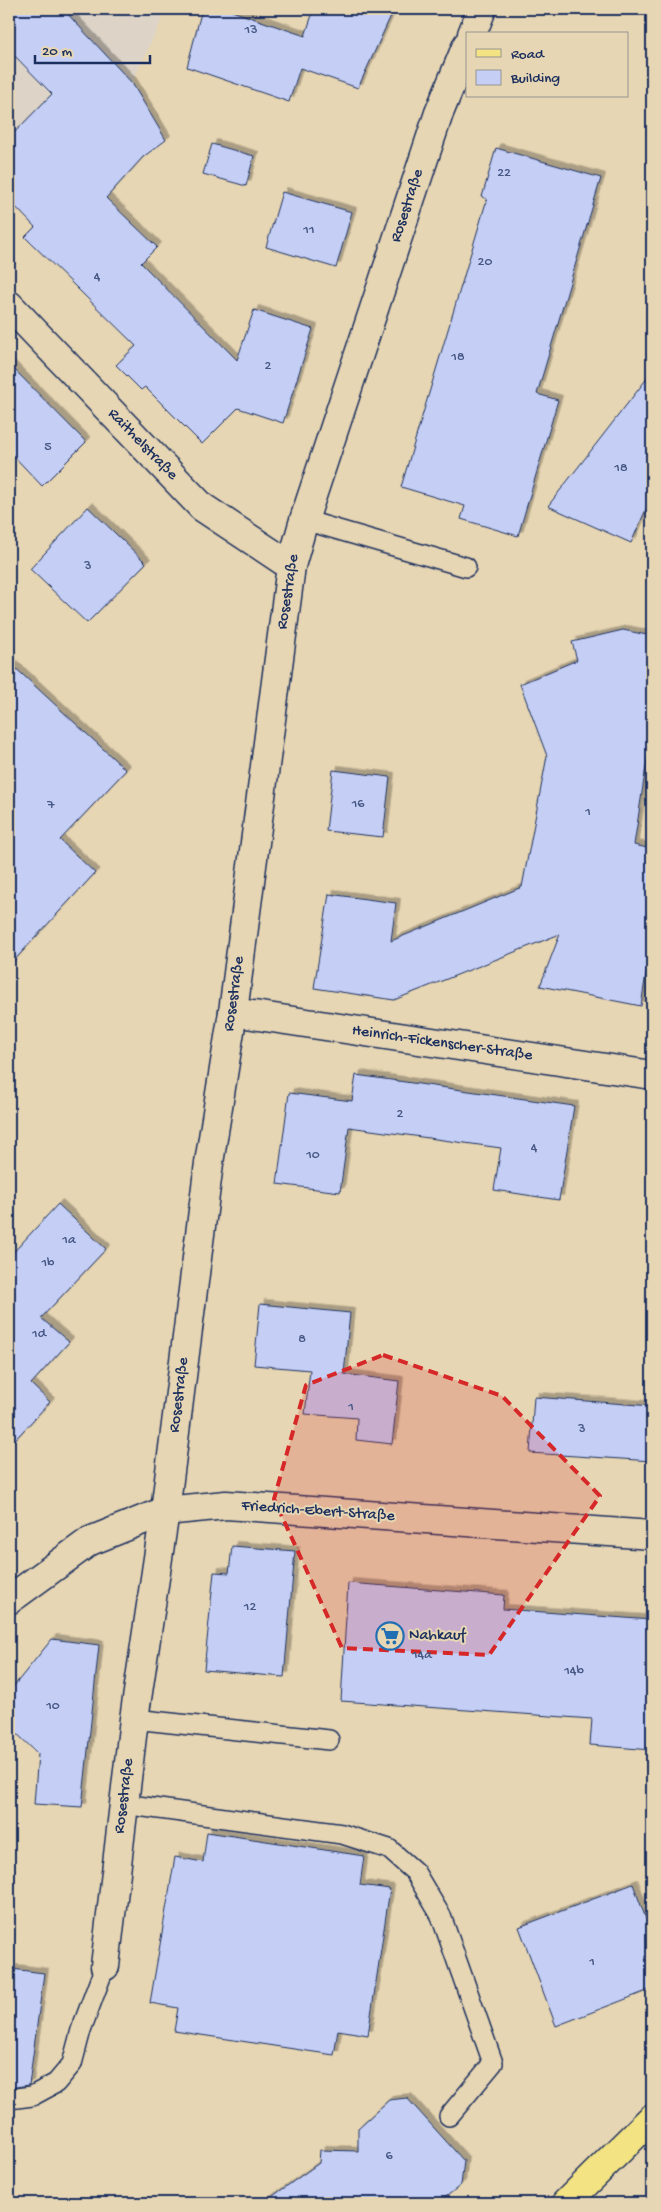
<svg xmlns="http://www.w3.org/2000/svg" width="661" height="2212" font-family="'Gochi Hand',sans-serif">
  <defs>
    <filter id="shadow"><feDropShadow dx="4.5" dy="-4.5" stdDeviation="0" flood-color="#0004"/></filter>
  </defs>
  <rect width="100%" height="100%" fill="#e7d6b3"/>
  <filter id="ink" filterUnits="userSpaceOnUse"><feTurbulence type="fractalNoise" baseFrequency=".02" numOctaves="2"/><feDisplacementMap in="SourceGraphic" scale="10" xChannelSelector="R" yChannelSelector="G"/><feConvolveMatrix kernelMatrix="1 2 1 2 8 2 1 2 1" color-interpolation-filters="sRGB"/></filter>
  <g filter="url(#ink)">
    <polygon fill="#ddd4c7" points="9,9 167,9 132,83 99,48 9,138"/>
    <g fill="#c5cff6" stroke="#1b2f5e" filter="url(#shadow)">
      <polygon points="9,9 63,9 132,83 166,140 143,157 106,198 157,247 141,263 237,360 254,310 313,329 283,423 238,408 202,444 145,387 141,390 116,365 136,346 25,237 35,227 9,200 9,138 52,94 9,50"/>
      <polygon points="202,9 226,9 305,36 314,9 394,9 358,88 300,68 289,102 187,67"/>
      <polygon points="212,144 254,156 246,186 203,174"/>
      <polygon points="496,148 601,178 537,394 558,400 518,536 461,519 465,506 401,487 487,199 482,197"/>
      <polygon points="282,192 352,212 336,268 266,247"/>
      <polygon points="9,364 86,442 42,486 9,451"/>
      <polygon points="652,372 652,496 631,543 548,506"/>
      <polygon points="88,507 146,563 87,623 30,569"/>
      <polygon points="623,630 652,636 652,727 634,845 652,849 652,934 641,1006 540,986 560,934 394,1000 314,988 329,894 396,903 391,941 522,887 547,756 520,684 577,660 572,642"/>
      <polygon points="9,662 126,770 60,840 95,873 9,966"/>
      <polygon points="333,770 390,777 383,837 326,831"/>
      <polygon points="356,1075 574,1106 559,1200 494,1190 501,1148 349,1127 340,1192 277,1184 289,1093 352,1101"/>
      <polygon points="58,1204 106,1249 41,1318 69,1342 31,1384 50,1402 9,1446 9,1257"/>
      <polygon points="260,1304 350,1313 344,1374 399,1381 392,1444 356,1440 357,1418 305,1414 310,1370 254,1365"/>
      <polygon points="534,1397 652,1406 652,1461 530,1453"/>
      <polygon points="232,1546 295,1551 284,1677 204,1670 214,1572 229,1573"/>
      <polygon points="348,1583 504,1595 503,1609 652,1620 652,1750 590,1745 592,1719 341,1701"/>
      <polygon points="52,1639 99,1645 82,1807 34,1804 38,1754 9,1726 9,1692"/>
      <polygon points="207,1832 364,1856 360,1885 390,1889 368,2035 338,2030 334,2055 174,2031 178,2008 150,2003 175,1857 203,1862"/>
      <polygon points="633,1884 652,1935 652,1989 556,2026 519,1927"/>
      <polygon points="12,1969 44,1973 29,2085 9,2088 9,1991"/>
      <polygon points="407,2098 464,2161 461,2185 438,2203 263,2203 319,2163 320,2150 358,2151 358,2128 389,2100"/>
    </g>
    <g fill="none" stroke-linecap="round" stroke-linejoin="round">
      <g stroke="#1b2f5e" stroke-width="22">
        <g id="lane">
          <polyline points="304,520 466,567"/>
          <polyline points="134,1719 329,1740"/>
          <polyline points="123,1804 342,1834 389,1849 415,1872 441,1916 493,2063 449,2116"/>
          <polyline points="9,2099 32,2096 56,2083 72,2064 81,2030 105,1966"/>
        </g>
      </g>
      <g stroke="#1b2f5e" stroke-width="31">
        <g id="street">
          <polyline points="472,34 482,9"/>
          <polyline points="9,305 202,507 291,566"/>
          <polyline points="233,1012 652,1075"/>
          <polyline points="105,1966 134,1719 165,1511 209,1163 233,1012 291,566 304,520 439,113 467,45"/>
        </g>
      </g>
      <g stroke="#1b2f5e" stroke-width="31">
        <polyline id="secondary" points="9,1600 90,1541 165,1511 226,1505 652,1535"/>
      </g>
      <g stroke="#1b2f5e" stroke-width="31">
        <polyline id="primary" points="566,2203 652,2118"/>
      </g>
      <use href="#lane" stroke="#e7d6b3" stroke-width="19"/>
      <use href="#street" stroke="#e7d6b3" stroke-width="28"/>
      <use href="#secondary" stroke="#e7d6b3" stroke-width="28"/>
      <use href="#primary" stroke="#f4e382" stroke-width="28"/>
    </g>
  </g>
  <path fill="#d62828" fill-opacity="0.2" stroke="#d62828" stroke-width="4" stroke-dasharray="10 6" stroke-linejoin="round" d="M383,1355L502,1396L600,1496L489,1655L342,1648L274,1499L306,1385Z"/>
  <defs>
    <g id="supermarket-ring" transform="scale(1.4375)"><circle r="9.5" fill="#e7d6b3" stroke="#1f6fb2" stroke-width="1.5"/><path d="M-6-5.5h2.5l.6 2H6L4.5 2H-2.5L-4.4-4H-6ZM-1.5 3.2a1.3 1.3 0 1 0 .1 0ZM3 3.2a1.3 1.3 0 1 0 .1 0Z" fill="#1f6fb2"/></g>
  </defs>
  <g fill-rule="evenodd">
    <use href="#supermarket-ring" x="390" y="1636"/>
  </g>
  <g text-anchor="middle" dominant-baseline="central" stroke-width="4" stroke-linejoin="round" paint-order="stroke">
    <g font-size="14" fill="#465784">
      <text x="251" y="30">13</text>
      <text x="504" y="173">22</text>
      <text x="309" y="230">11</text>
      <text x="485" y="262">20</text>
      <text x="97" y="277">4</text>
      <text x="458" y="357">18</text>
      <text x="268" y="366">2</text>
      <text x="48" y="447">5</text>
      <text x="621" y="468">18</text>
      <text x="88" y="566">3</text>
      <text x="358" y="804">16</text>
      <text x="51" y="805">7</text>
      <text x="588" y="812">1</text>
      <text x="400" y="1114">2</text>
      <text x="534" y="1148">4</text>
      <text x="313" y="1155">10</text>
      <text x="69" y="1240">1a</text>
      <text x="48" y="1263">1b</text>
      <text x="39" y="1334">1d</text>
      <text x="302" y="1339">8</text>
      <text x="351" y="1407">1</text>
      <text x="582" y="1429">3</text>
      <text x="250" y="1607">12</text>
      <text x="422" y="1655">14a</text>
      <text x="574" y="1671">14b</text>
      <text x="53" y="1706">10</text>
      <text x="592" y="1962">1</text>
      <text x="389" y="2156">6</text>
    </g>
    <g font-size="16" fill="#1b2f5e" stroke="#e7d6b3">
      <text transform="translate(408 206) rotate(-72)">Rosestraße</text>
      <text transform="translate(142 445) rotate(46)">Raithelstraße</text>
      <text transform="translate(289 592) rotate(-81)">Rosestraße</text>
      <text transform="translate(235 994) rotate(-82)">Rosestraße</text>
      <text transform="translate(442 1044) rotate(8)">Heinrich-Fickenscher-Straße</text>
      <text transform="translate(180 1395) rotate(-83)">Rosestraße</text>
      <text transform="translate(318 1512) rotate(4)">Friedrich-Ebert-Straße</text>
      <text transform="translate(125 1796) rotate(-83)">Rosestraße</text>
    </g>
    <g font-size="16" fill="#1b2f5e" stroke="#e7d6b3" text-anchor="start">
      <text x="409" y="1636">Nahkauf</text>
    </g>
  </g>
  <rect width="661" height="2212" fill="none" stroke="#e7d6b3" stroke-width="30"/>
  <rect x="15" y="15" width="631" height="2182" fill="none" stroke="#1b2f5e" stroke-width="2" filter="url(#ink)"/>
  <rect x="466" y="32" width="162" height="65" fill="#e7d6b3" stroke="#959391"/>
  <rect x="476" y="49" width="25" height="8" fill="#f4e382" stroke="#959391"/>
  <text x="511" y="58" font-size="15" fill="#1b2f5e">Road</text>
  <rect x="476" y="70" width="25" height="15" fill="#c5cff6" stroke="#959391"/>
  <text x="511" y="82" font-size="15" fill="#1b2f5e">Building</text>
  <path d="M35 55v8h115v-8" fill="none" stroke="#1b2f5e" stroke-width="2.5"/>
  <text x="42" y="55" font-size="15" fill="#1b2f5e" stroke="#e7d6b3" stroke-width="4" paint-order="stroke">20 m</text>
</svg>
